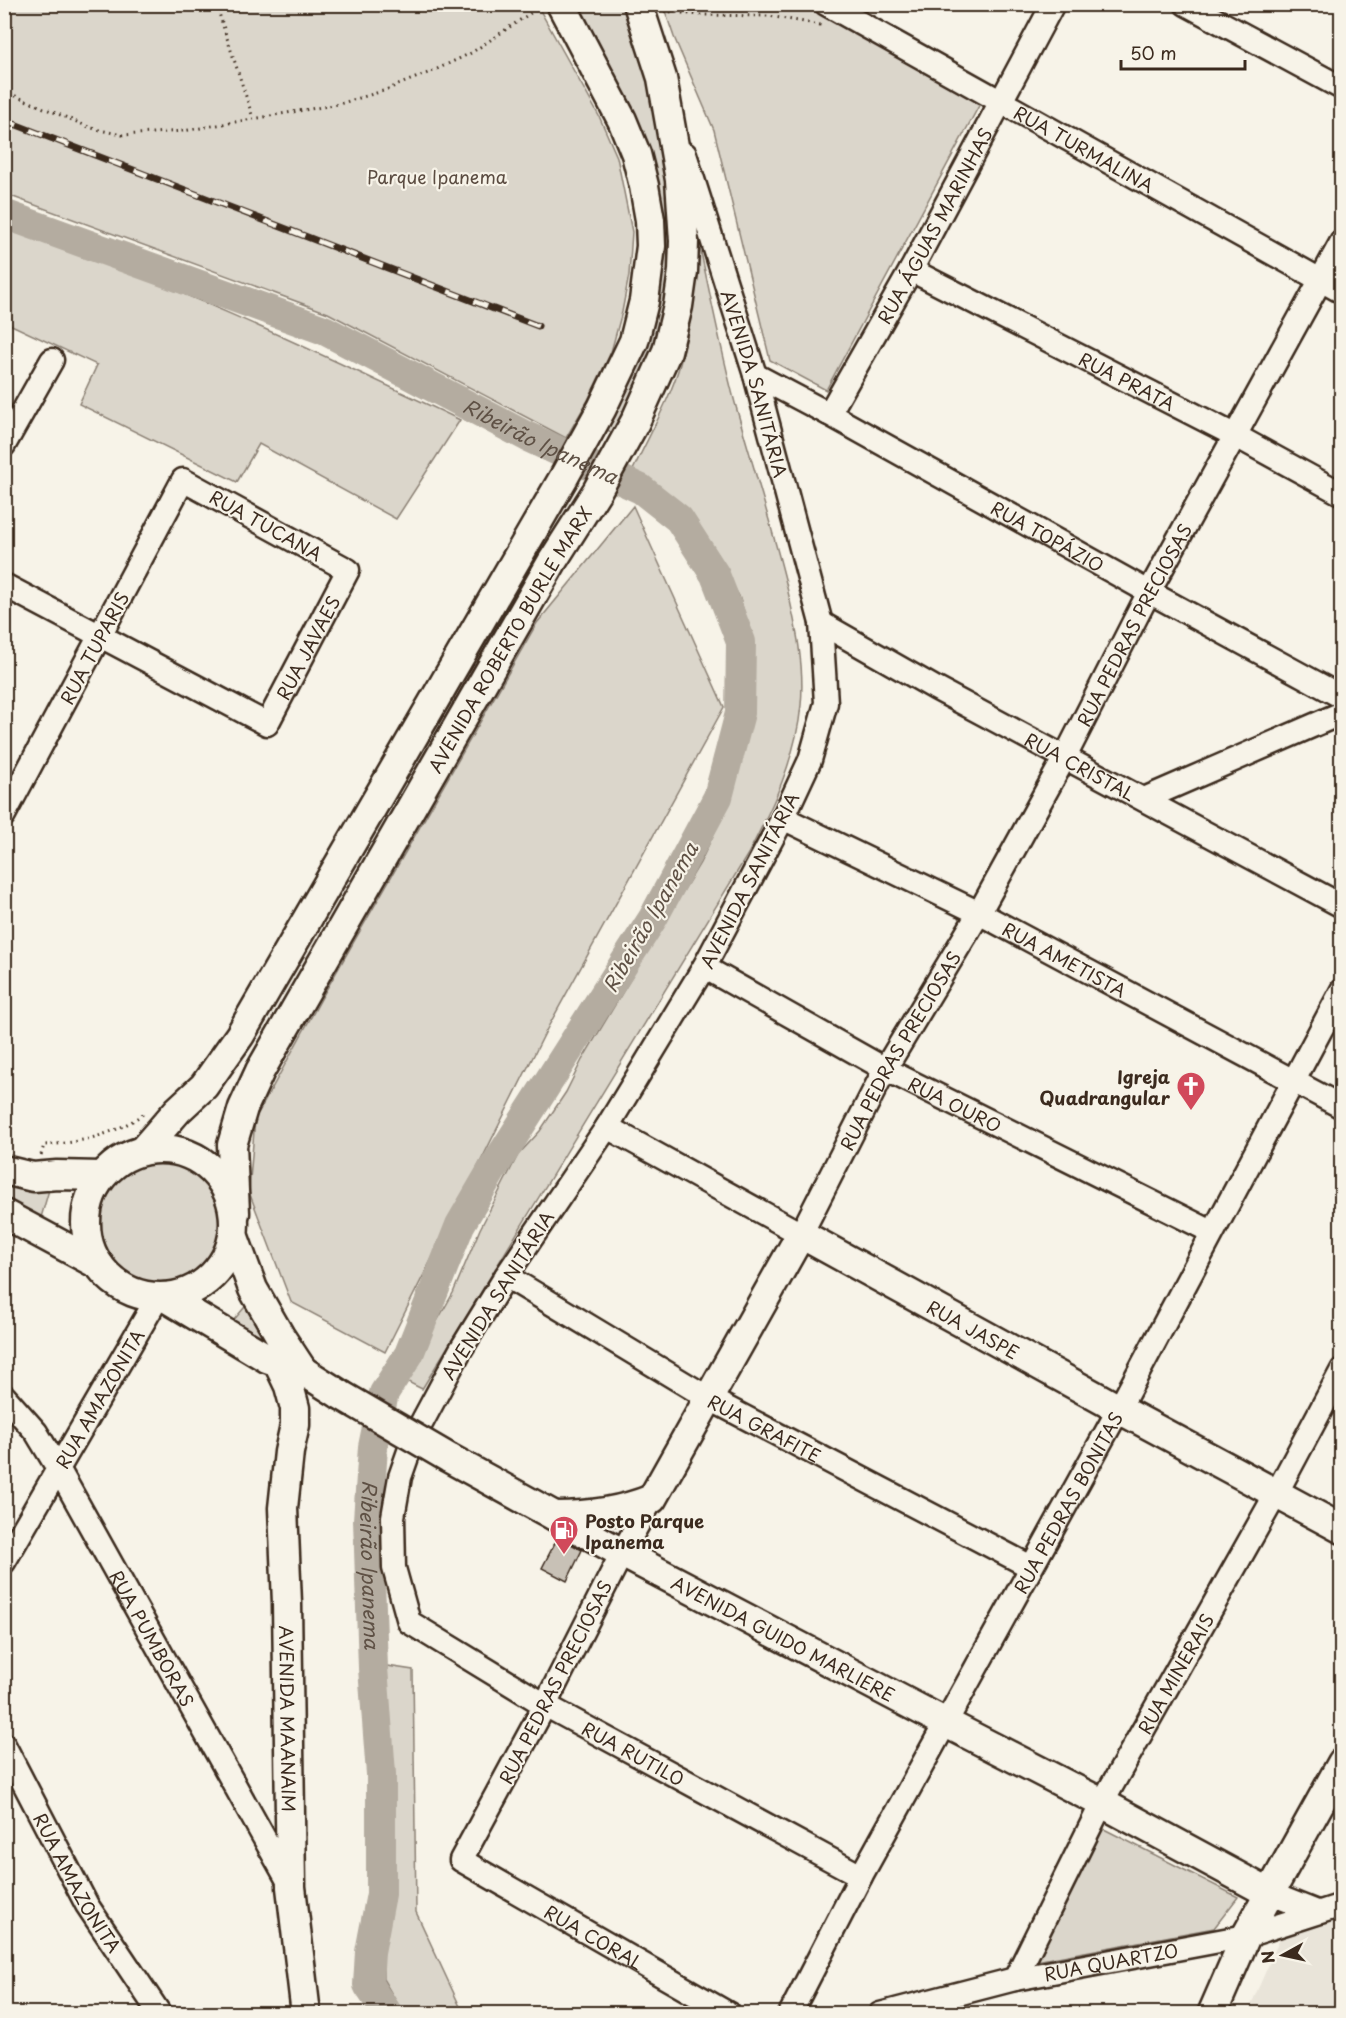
<svg xmlns="http://www.w3.org/2000/svg" width="1346" height="2018" font-family="'Playpen Sans',sans-serif">
  <rect width="100%" height="100%" fill="#f7f3e8"/>
  <filter id="ink" filterUnits="userSpaceOnUse"><feTurbulence type="fractalNoise" baseFrequency=".0167" numOctaves="2"/><feDisplacementMap in="SourceGraphic" scale="12" xChannelSelector="R" yChannelSelector="G"/><feConvolveMatrix kernelMatrix="1 2 1 2 8 2 1 2 1" color-interpolation-filters="sRGB"/></filter>
  <g filter="url(#ink)">
    <polygon fill="#e9e4d9" points="1341,1918 1341,2013 1247,2014 1282,1934"/>
    <g fill="#dbd6cb" stroke="#8b8074" stroke-width="1.5">
      <polygon points="4,5 537,5 599,116 617,157 632,232 629,275 622,312 611,352 587,402 566,438 328,313 5,194"/>
      <polygon points="573,5 628,5 658,112 671,218 670,271 656,348 617,435 607,430 645,345 661,244"/>
      <polygon points="663,5 803,5 982,100 826,390 770,360 714,130 674,37"/>
      <path d="M694,221C708,282 719,343 735,403C752,463 771,523 786,583C795,622 805,664 801,705C796,759 773,806 748,854L422,1389L404,1380L453,1293L480,1229L518,1155L540,1131L566,1092L582,1060L700,863L719,823L748,717L753,666L750,630L739,596L721,564L681,503L633,470C649,435 670,400 680,364C694,317 695,270 694,221Z"/>
      <path d="M5,228C162,278 311,349 460,420L396,519L259,444L237,482L79,404L97,365L5,322Z"/>
      <polygon points="633,506 724,707 547,1029 385,1352 291,1302 249,1192 255,1119 321,999 537,623"/>
      <circle cx="157" cy="1226" r="63"/>
      <polygon points="4,1185 49,1190 40,1221 5,1201"/>
      <polygon points="250,1301 289,1363 226,1329"/>
      <polygon points="387,1666 413,1670 416,1912 463,2013 403,2013 383,1979"/>
      <polygon points="1098,1826 1238,1897 1214,1928 1036,1961"/>
    </g>
    <g fill="none" stroke-linecap="round" stroke-linejoin="round">
      <path stroke="#b4aca0" stroke-width="30" id="s1" d="M4,214L324,330L528,437L641,489L679,519L715,575L741,642L740,713L718,797L653,918L492,1170L460,1225L409,1354L384,1393L373,1447L368,1520L373,1668L381,1774V1894L370,1952L368,1985L388,2014"/>
    </g>
    <polygon fill="#c8c1b6" stroke="#3b2a1e" stroke-width="1.5" points="558,1537 582,1550 567,1581 542,1568"/>
    <g fill="none" stroke-linecap="round" stroke-linejoin="round">
      <g stroke="#3b2a1e" stroke-width="27">
        <g id="minor">
          <path id="s2" d="M826,4L1342,292"/>
          <polyline points="1186,4 1342,88"/>
          <path id="s3" d="M685,154L755,375L821,623L826,703L810,760L783,818L704,967L607,1127L506,1276L460,1351L414,1437L400,1477L393,1517L394,1568L409,1622L545,1705L861,1876"/>
          <path id="s4" d="M911,270L1236,436L1342,494"/>
          <path id="s5" d="M755,375L829,414L1149,592L1342,697"/>
          <path id="s6" d="M829,414L911,270L1053,4"/>
          <polyline points="4,445 52,360"/>
          <path id="s7" d="M4,585L267,724L348,570L183,480L4,815"/>
          <path id="s8" d="M821,623L935,688L1342,906"/>
          <polyline points="1144,799 1342,713"/>
          <path id="s9" d="M783,818L979,913L1342,1107"/>
          <path id="s10" d="M704,967L885,1069L1212,1232"/>
          <path id="s11" d="M607,1127L801,1234L885,1069L979,913L1065,757L1149,592L1342,241"/>
          <path id="s12" d="M506,1276L710,1399L1031,1567"/>
          <path id="s13" d="M4,1396L36,1432L59,1470L291,1886"/>
          <path id="s14" d="M652,1499L622,1553L545,1705L461,1860L729,2014"/>
          <path id="s15" d="M4,1562L158,1297"/>
          <path id="s16" d="M4,1745L87,1905L160,2014"/>
          <polyline points="1269,1893 1317,1912"/>
          <path id="s17" d="M1015,1979L1102,1803L1276,1494L1342,1370"/>
          <path id="s18" d="M790,2014L861,1876L1119,1409L1342,990"/>
          <path id="s19" d="M880,2014L1015,1979L1246,1936L1342,1905"/>
        </g>
      </g>
      <g stroke="#3b2a1e" stroke-width="33">
        <g id="major">
          <circle cx="160" cy="1223" r="74"/>
          <polyline points="144,1149 178,1110 204,1086 240,1035 564,477 602,408 634,341 644,301 651,246 650,220 644,186 636,154 622,120 561,4"/>
          <polyline points="4,1170 33,1177 57,1175 101,1176"/>
          <path id="s20" d="M235,1213L232,1145L243,1108L260,1071L552,562L597,491L635,422L667,351L678,306L683,271L684,241L680,180L662,78L638,4"/>
          <polyline points="4,1214 99,1265"/>
          <polyline points="234,1237 253,1289 280,1336 303,1371"/>
          <polyline points="165,1297 267,1358 303,1371 341,1395"/>
          <path id="s21" d="M278,1363L289,1386L295,1408V1425L289,1452L283,1508L287,1603L291,1887L306,2014"/>
          <path id="s22" d="M449,1458L622,1553L946,1723L1102,1803L1269,1893"/>
          <path id="s23" d="M555,1516C589,1516 620,1512 652,1499L801,1234L1119,1409L1342,1529"/>
          <polyline points="1212,2014 1246,1936 1342,1763"/>
        </g>
      </g>
      <g stroke="#3b2a1e" stroke-width="3" stroke-dasharray="1.5 4.5" stroke-linecap="butt">
        <polyline points="216,4 253,118"/>
        <polyline points="600,4 618,6"/>
        <polyline points="664,11 699,15 769,16 821,25"/>
        <polyline points="4,91 91,128 122,135 183,131 339,104 383,91 433,71 471,53 541,6"/>
        <path d="M41,1155L44,1145C80,1143 114,1135 143,1114"/>
      </g>
      <use href="#minor" stroke="#f7f3e8" stroke-width="22"/>
      <use href="#major" stroke="#f7f3e8" stroke-width="28"/>
      <g stroke="#3b2a1e" stroke-width="7">
        <polyline id="rail" points="4,120 538,326"/>
      </g>
      <use href="#rail" stroke="#f7f3e8" stroke-width="4.5" stroke-dasharray="14" stroke-linecap="butt"/>
      <g stroke="#3b2a1e" stroke-width="33" stroke-linecap="butt">
        <polyline id="major-bridge" points="341,1395 449,1458"/>
      </g>
      <use href="#major-bridge" stroke="#f7f3e8" stroke-width="28"/>
    </g>
  </g>
  <defs>
    <g id="church-pin" transform="scale(1.5)"><path d="M0 17L-7.5 6A9.5 9.5 0 1 1 7.5 6Z" fill="#d1495b" stroke="#f7f3e8"/><path d="M-1.2-6h2.4v3.5h3.3v2.4h-3.3V6h-2.4V-.1h-3.3v-2.4h3.3Z" fill="#fff"/></g>
    <g id="fuel-pin" transform="scale(1.5)"><path d="M0 17L-7.5 6A9.5 9.5 0 1 1 7.5 6Z" fill="#d1495b" stroke="#f7f3e8"/><path d="M-5.5-6h7V0h2V4h1.3V-2.5L3-4.5l.8-.8L6-3V5H2.5V1h-1V6h-7ZM-4.2-4.7v3.2H.2V-4.7Z" fill="#fff"/></g>
  </defs>
  <g fill-rule="evenodd">
    <use href="#church-pin" x="1191" y="1086"/>
    <use href="#fuel-pin" x="564" y="1530"/>
  </g>
  <g text-anchor="middle" dominant-baseline="central" stroke-width="4.5" stroke-linejoin="round" paint-order="stroke">
    <g font-size="18" fill="#3b2a1e" stroke="#f7f3e8">
      <text stroke="none"><textPath href="#s2" startOffset="296">RUA TURMALINA</textPath></text>
      <text stroke="none"><textPath href="#s6" startOffset="216">RUA ÁGUAS MARINHAS</textPath></text>
      <text stroke="none"><textPath href="#s4" startOffset="243">RUA PRATA</textPath></text>
      <text stroke="none"><textPath href="#s3" startOffset="240">AVENIDA SANITÁRIA</textPath></text>
      <text transform="translate(266 525) rotate(29)">RUA TUCANA</text>
      <text stroke="none"><textPath href="#s5" startOffset="334">RUA TOPÁZIO</textPath></text>
      <text stroke="none"><textPath href="#s11" startOffset="916">RUA PEDRAS PRECIOSAS</textPath></text>
      <text stroke="none"><textPath href="#s20" startOffset="646">AVENIDA ROBERTO BURLE MARX</textPath></text>
      <text stroke="none"><textPath href="#s7" startOffset="384">RUA JAVAES</textPath></text>
      <text transform="translate(94 648) rotate(-62)">RUA TUPARIS</text>
      <text stroke="none"><textPath href="#s8" startOffset="296">RUA CRISTAL</textPath></text>
      <text transform="translate(749 880) rotate(-63)">AVENIDA SANITÁRIA</text>
      <text stroke="none"><textPath href="#s9" startOffset="315">RUA AMETISTA</textPath></text>
      <text stroke="none"><textPath href="#s11" startOffset="430">RUA PEDRAS PRECIOSAS</textPath></text>
      <text stroke="none"><textPath href="#s10" startOffset="286">RUA OURO</textPath></text>
      <text transform="translate(497 1295) rotate(-58)">AVENIDA SANITÁRIA</text>
      <text stroke="none"><textPath href="#s23" startOffset="600">RUA JASPE</textPath></text>
      <text stroke="none"><textPath href="#s15" startOffset="189">RUA AMAZONITA</textPath></text>
      <text stroke="none"><textPath href="#s12" startOffset="300">RUA GRAFITE</textPath></text>
      <text stroke="none"><textPath href="#s18" startOffset="582">RUA PEDRAS BONITAS</textPath></text>
      <text stroke="none"><textPath href="#s13" startOffset="285">RUA PUMBORAS</textPath></text>
      <text stroke="none"><textPath href="#s22" startOffset="380">AVENIDA GUIDO MARLIERE</textPath></text>
      <text stroke="none"><textPath href="#s17" startOffset="345">RUA MINERAIS</textPath></text>
      <text transform="translate(555 1682) rotate(-63)">RUA PEDRAS PRECIOSAS</text>
      <text stroke="none"><textPath href="#s21" startOffset="360">AVENIDA MAANAIM</textPath></text>
      <text stroke="none"><textPath href="#s3" startOffset="1863">RUA RUTILO</textPath></text>
      <text stroke="none"><textPath href="#s16" startOffset="156">RUA AMAZONITA</textPath></text>
      <text stroke="none"><textPath href="#s14" startOffset="562">RUA CORAL</textPath></text>
      <text stroke="none"><textPath href="#s19" startOffset="237">RUA QUARTZO</textPath></text>
    </g>
    <g font-size="18" fill="#5b4c41" stroke="#f7f3e8">
      <text x="437" y="176">Parque Ipanema</text>
    </g>
    <g font-size="18" font-weight="bold" fill="#3b2a1e" stroke="#f7f3e8" text-anchor="end">
      <text x="1170" y="1076">Igreja<tspan x="1170" dy="21">Quadrangular</tspan></text>
      <text x="585" y="1520" text-anchor="start">Posto Parque<tspan x="585" dy="21">Ipanema</tspan></text>
    </g>
    <g font-size="20" font-style="italic" fill="#5f5145" stroke="#f7f3e8">
      <text stroke="none"><textPath href="#s1" startOffset="584">Ribeirão Ipanema</textPath></text>
      <text transform="translate(650 917) rotate(-60)">Ribeirão Ipanema</text>
      <text stroke="none"><textPath href="#s1" startOffset="1898">Ribeirão Ipanema</textPath></text>
    </g>
  </g>
  <rect width="1346" height="2018" fill="none" stroke="#f7f3e8" stroke-width="24"/>
  <rect x="12" y="12" width="1322" height="1994" fill="none" stroke="#3b2a1e" stroke-width="2" filter="url(#ink)"/>
  <g transform="translate(1283 1955) rotate(262)" stroke="#f7f3e8" stroke-width="4.5" paint-order="stroke">
  <path d="M0-4.5L10 22L0 15L-10 22Z" fill="#3b2a1e"/>
  <text y="-9" font-size="16" font-weight="bold" text-anchor="middle" fill="#3b2a1e">N</text>
  </g>
  <path d="M1121 60v9h124v-9" fill="none" stroke="#3b2a1e" stroke-width="3"/>
  <text x="1130" y="60" font-size="18" fill="#3b2a1e" stroke="#f7f3e8" stroke-width="4.5" paint-order="stroke">50 m</text>
</svg>
